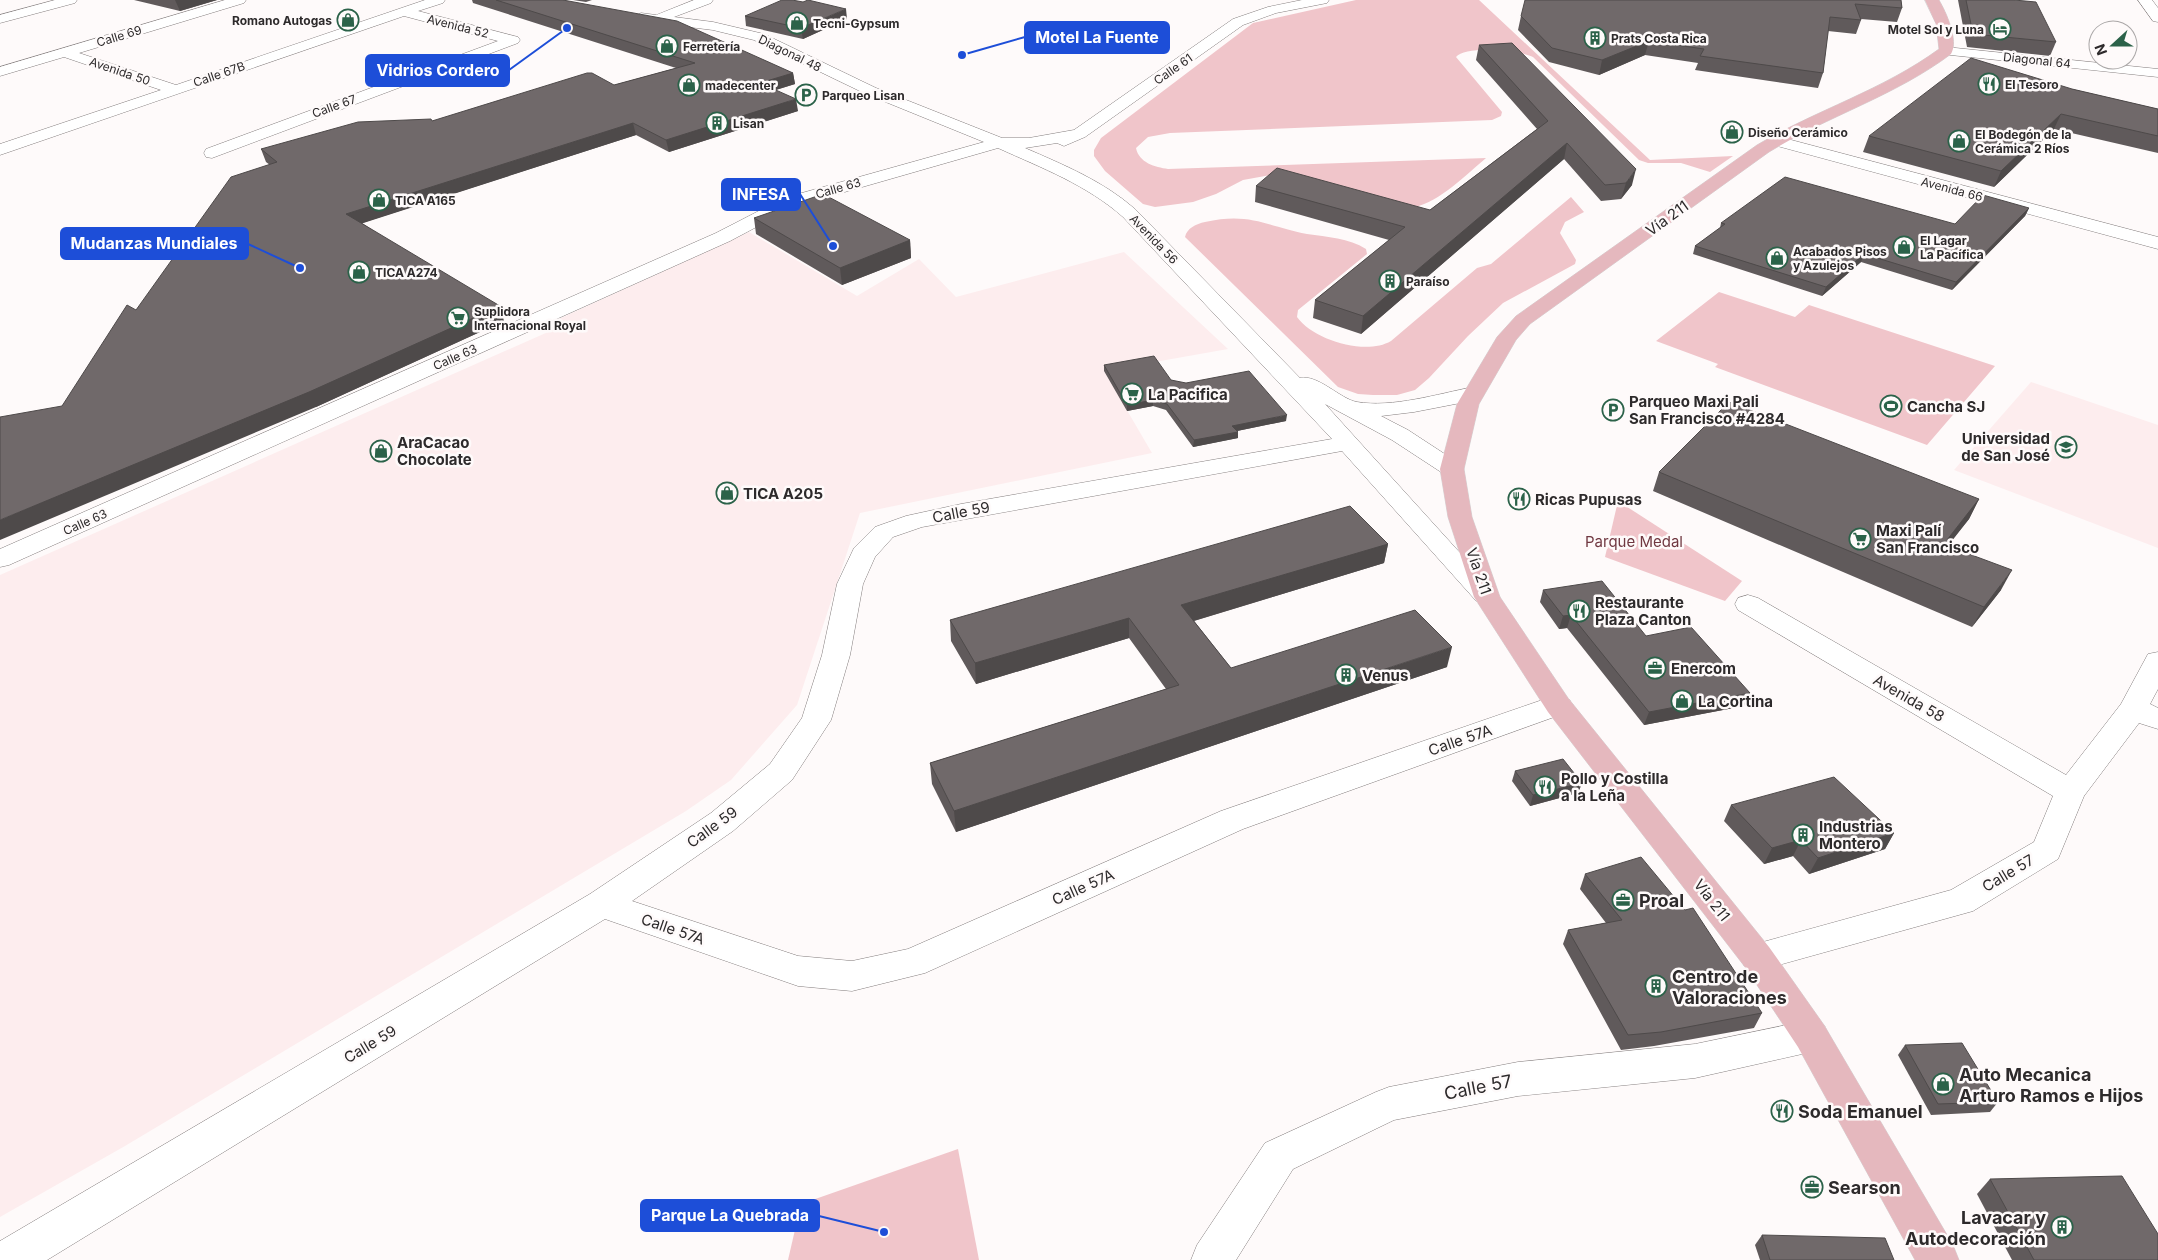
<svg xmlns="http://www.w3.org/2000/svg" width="2158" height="1260" font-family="Inter,sans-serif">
  <rect width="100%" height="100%" fill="#fefafa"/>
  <g fill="#fdedee">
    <polygon points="749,232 857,296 919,259 956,297 1124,252 1228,349 1104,371 1152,453 860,513 797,705 731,780 686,811 125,1146 0,1217 0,575 557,328 550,323"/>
    <polygon points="2031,382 2158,425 2158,548 1954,470"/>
  </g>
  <g fill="#f0c5ca">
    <path d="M1356,0H1479L1650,160L1733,156L1710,172L1681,163H1648L1639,160L1533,57C1520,50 1465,45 1456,57L1502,112L1501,116L1492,120L1170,133L1148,137L1136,148C1139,163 1155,167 1168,169L1486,158C1467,174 1439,202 1415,207L1276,174L1243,180L1216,194L1193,202L1155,207L1143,204L1105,171L1094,156V150L1101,138L1253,23Z"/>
    <path d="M1571,197L1584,212L1565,222L1560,233L1576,260L1575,264L1503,303L1468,336L1429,378L1415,390L1397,395H1373L1358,394L1338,387L1185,237C1187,228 1196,224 1205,222C1250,212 1266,226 1307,234C1327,237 1349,238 1366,249L1367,254L1298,310L1297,317C1313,340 1366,356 1391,341L1477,268L1491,264Z"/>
    <polygon points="1719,292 1795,317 1809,305 1995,366 1927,445 1715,367 1718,364 1656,341"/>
    <polygon points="1618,501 1742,581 1725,601 1605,557"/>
    <polygon points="958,1149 979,1260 788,1260 801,1204"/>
  </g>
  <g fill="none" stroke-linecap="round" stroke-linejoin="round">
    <g stroke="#837d7d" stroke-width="1">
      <g id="minor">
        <polygon points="55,0 77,0 75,3 0,23 0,15"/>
        <polygon points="225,0 246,0 244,3 79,53 176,85 425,0 445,0 443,3 418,11 518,37 520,40 518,43 212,158 206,157 204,153 206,149 498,41 404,16 0,155 0,144 161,90 64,57 0,76 0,67"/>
        <path d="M694,0H713L711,3L674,17L713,22L764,34L876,88L1002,138H1029L1074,130L1233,19L1268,7L1302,0H1329L1327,3L1276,13L1243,25L1085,137L1064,146L1057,143L1025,148C1064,165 1103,181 1135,209L1300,378C1318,374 1340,399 1357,402C1392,408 1438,394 1473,387L1481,389L1484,394L1481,399L1414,412L1381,416L1408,430L1460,464L1464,469L1460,474L1452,476L1444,474L1392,440L1325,404L1500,597L1496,603L1487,606L1478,603L1342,451L922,527L893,537L875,557L863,584L850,655L831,720L792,780L733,831L632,901L798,956L852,961L908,949L1221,811L1548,698L1558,695L1568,698L1573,705L1568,712L1243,829L925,973L852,991L798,986L605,919L47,1260H0V1241L590,894L711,813L770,764L802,718L822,655L837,584L854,548L875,527L906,516L961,504L1332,439L1123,217C1087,185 1042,168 998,148L796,206L730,241L9,565L0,567V549L716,233L784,198L984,142L866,94L754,40L713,30L641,21L634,17L641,13L656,15Z"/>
        <polygon points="2138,0 2152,0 2158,8 2158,22 2153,21"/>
        <polygon points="1946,47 2158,69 2158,77 1941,54 1939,51 1941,48"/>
        <polygon points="1776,136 2158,237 2158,249 1770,144 1768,141 1770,138"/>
        <polygon points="1748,595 1758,598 2066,775 2121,704 2148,654 2158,652 2158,689 2150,704 2158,708 2158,729 2139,723 2084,796 2058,859 1973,911 1757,971 1745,967 1740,957 1745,947 1951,890 2034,842 2053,796 1738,610 1735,604 1738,598"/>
        <polygon points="1811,1020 1824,1025 1829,1036 1824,1047 1811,1052 1695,1078 1518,1096 1394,1120 1293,1169 1236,1260 1191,1260 1197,1245 1265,1143 1376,1092 1389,1087 1518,1062 1695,1044"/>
      </g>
    </g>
    <g stroke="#d5d4d5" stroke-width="1">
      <path id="major" d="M1925,0H1939C1946,12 1959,40 1951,54C1895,96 1828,116 1769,152L1530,324L1516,340L1479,404L1464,469L1472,517L1500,597L1568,698L1769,947L1824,1025L1953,1245L1959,1260H1915L1798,1047L1745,967L1548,712L1474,597L1448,517L1440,469L1457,404L1497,337L1516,316L1757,145C1816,110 1883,90 1939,49L1936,24Z"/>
    </g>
    <use href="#minor" fill="#fff" fill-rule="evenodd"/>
    <use href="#major" fill="#e5b8be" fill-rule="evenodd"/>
  </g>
  <g fill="#605a5b">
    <polygon points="134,0 217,0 180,11"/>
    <polygon points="472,0 563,0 793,73 795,84 776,90 798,111 669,152 636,135 362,223 504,321 316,407 62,406 136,310 270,165 266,162 261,149 432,121 614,85 676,68 473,3"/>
    <polygon points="573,0 592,0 586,2"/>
    <polygon points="1901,0 1902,8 1897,22 1861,19 1861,20 1856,34 1828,31 1823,73 1818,88 1695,70 1698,63 1645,55 1599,75 1549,62 1518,30 1521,16"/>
    <polygon points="1958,0 2014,0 2056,42 2050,56 1967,47"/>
    <polygon points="745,16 847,19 803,39 746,26"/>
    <polygon points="1479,45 1632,185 1621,199 1601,201 1564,159 1361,334 1313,318 1315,300 1389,240 1255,202 1256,186 1430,210 1537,129 1476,60"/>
    <polygon points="2072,89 2158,109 2158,153 2054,129 1994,187 1863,152 1869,136"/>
    <polygon points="2029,208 2025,216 1952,290 1861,262 1822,296 1693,254 1695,246 1720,228 1721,223 1955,224"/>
    <polygon points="754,218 910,240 911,258 842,285 756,234"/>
    <polygon points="1104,365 1171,380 1286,421 1237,431 1238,438 1193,447 1166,410 1153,406 1127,411 1104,371"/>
    <polygon points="1659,472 1979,499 1969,519 1951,541 1969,554 2001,590 1972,627 1653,491"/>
    <polygon points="1388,544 1384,563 1194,621 1231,668 1447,667 956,832 932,784 930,763 1166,689 1129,638 976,684 951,641 950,620"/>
    <polygon points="1543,590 1646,636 1744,706 1644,725 1567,628 1559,629 1540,602"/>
    <polygon points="1515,771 1582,783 1578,793 1530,806 1512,781"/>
    <polygon points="1731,805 1894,833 1885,849 1809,874 1793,856 1764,864 1724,821"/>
    <polygon points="1585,874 1762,1013 1754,1028 1654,1046 1621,1050 1563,944 1568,930 1606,923 1580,889"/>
    <polygon points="1905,1045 1998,1102 1990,1112 1931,1115 1898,1055"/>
    <polygon points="1990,1179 2158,1260 2012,1260 1977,1194"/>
    <polygon points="1762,1235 1894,1260 1760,1260 1755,1245"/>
  </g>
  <g fill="#4e4a4a">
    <polygon points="175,0 217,0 180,11"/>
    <polygon points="846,9 847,19 803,39 801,28"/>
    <polygon points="1649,41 1645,55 1599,75 1602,60"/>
    <polygon points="793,73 795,84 762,94 760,83"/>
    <polygon points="796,99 798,111 669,152 666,140"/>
    <polygon points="2061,114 2054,129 1994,187 2001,171"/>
    <polygon points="633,123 636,135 351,227 346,214"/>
    <polygon points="1567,143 1564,159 1361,334 1363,316"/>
    <polygon points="1636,169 1632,185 1621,199 1626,183"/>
    <polygon points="2029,208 2025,216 1952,290 1956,282"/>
    <polygon points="910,240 911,258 842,285 840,268"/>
    <polygon points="1864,254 1861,262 1822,296 1826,287"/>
    <polygon points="500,306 504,321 316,407 0,540 0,520"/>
    <polygon points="1153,400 1153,406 1127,411 1127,405"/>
    <polygon points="1287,415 1286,421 1232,432 1232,426"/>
    <polygon points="1238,432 1238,438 1193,447 1194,440"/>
    <polygon points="1979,499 1969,519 1937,560 1947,540"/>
    <polygon points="1388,544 1384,563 1180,625 1181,605"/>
    <polygon points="2012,570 2001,590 1972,627 1984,607"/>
    <polygon points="1571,615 1567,628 1559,629 1563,616"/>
    <polygon points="1129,618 1129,638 976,684 975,663"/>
    <polygon points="1452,647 1447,667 956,832 954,811"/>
    <polygon points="1750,693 1744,706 1644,725 1649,712"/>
    <polygon points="1582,783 1578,793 1530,806 1533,795"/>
    <polygon points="1894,833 1885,849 1809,874 1818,858"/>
    <polygon points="1801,840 1793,856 1764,864 1772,848"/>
  </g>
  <g fill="#70696a" stroke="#4e4a4a">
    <polygon points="496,0 563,0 677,21 793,73 760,83 796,99 666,140 633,123 346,214 500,306 309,392 0,520 0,417 62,406 127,305 136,310 231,177 277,162 261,149 358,122 431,119 432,121 587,73 592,73 614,85 695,63"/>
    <polygon points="782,0 792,0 803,2 808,0 846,9 801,28 745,16"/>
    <polygon points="1525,0 1901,0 1902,8 1855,4 1861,20 1830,17 1823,73 1700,56 1704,49 1649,41 1602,60 1552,48 1521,16"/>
    <polygon points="1966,0 2014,0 2036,2 2056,42 1973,34"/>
    <polygon points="1512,43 1636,169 1626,183 1605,185 1567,143 1363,316 1315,300 1405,227 1256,186 1277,168 1430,210 1548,121 1479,45"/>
    <polygon points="1971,58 2072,89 2158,109 2158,136 2061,114 2001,171 1869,136"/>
    <polygon points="1785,177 1955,224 1983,195 2029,208 1956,282 1864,254 1826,287 1695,246 1725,224 1721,223"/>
    <polygon points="823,194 910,240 840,268 754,218"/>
    <polygon points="1154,356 1171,380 1186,383 1249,371 1287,415 1232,426 1238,432 1194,440 1167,404 1153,400 1127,405 1104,365"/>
    <polygon points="1729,402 1979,499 1947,540 1972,549 1969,554 2012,570 1984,607 1659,472"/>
    <polygon points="1350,506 1388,544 1181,605 1231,668 1415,610 1452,647 954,811 930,763 1179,685 1129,618 975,663 950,620"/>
    <polygon points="1602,581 1646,636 1691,627 1750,693 1649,712 1571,615 1563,616 1543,590"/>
    <polygon points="1563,759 1582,783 1533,795 1515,771"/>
    <polygon points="1834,777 1894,833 1818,858 1801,840 1772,848 1731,805"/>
    <polygon points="1641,857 1685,910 1693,908 1762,1013 1661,1032 1628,1035 1568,930 1622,920 1585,874"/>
    <polygon points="1962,1043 1998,1102 1938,1104 1905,1045"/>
    <polygon points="2122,1176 2158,1234 2158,1260 2034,1260 1990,1179"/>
    <polygon points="1762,1235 1885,1238 1894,1260 1770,1260"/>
  </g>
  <defs>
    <g id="shop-ring" transform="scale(1.125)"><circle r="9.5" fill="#fefafa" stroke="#2b6249" stroke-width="1.5"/><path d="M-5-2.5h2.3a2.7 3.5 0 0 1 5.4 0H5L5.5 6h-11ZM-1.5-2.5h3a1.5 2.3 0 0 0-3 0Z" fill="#2b6249"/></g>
    <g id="hotel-ring" transform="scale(1.125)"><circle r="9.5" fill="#fefafa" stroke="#2b6249" stroke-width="1.5"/><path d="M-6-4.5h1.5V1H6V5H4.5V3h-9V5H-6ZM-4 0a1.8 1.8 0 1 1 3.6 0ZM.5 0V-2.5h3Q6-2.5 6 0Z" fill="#2b6249"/></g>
    <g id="building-ring" transform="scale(1.125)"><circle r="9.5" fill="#fefafa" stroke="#2b6249" stroke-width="1.5"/><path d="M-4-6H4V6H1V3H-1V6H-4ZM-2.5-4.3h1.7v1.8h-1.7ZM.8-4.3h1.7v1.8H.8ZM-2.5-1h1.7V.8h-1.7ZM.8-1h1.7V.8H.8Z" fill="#2b6249"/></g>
    <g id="restaurant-ring" transform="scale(1.125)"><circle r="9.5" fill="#fefafa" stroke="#2b6249" stroke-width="1.5"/><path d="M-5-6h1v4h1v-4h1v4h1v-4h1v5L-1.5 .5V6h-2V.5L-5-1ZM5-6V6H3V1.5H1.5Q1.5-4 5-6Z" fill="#2b6249"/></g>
    <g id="parking-ring" transform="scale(1.125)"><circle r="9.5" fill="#fefafa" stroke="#2b6249" stroke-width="1.5"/><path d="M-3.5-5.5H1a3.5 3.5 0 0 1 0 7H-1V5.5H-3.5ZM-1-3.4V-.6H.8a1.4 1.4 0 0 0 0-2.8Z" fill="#2b6249"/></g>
    <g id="supermarket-ring" transform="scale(1.125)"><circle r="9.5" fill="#fefafa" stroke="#2b6249" stroke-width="1.5"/><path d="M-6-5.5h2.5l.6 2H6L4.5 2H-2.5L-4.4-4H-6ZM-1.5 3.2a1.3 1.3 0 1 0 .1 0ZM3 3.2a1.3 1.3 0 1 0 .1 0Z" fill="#2b6249"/></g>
    <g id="stadium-ring" transform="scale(1.125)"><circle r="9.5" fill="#fefafa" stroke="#2b6249" stroke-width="1.5"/><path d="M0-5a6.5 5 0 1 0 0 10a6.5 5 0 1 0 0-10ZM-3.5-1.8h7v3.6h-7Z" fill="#2b6249"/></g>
    <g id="university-ring" transform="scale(1.125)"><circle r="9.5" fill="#fefafa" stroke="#2b6249" stroke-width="1.5"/><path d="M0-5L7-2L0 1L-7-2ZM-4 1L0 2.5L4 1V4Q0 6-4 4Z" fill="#2b6249"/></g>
    <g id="office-ring" transform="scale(1.125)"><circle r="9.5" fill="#fefafa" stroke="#2b6249" stroke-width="1.5"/><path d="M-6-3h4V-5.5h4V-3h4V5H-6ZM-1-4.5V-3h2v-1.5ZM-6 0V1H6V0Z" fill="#2b6249"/></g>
  </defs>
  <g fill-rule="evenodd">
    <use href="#shop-ring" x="348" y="20"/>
    <use href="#shop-ring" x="797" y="23"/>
    <use href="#hotel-ring" x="2000" y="29"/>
    <use href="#building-ring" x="1595" y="38"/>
    <use href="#shop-ring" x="667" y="46"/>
    <use href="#restaurant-ring" x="1989" y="84"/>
    <use href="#shop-ring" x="689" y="85"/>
    <use href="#parking-ring" x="806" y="95"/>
    <use href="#building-ring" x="717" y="123"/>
    <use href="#shop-ring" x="1732" y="132"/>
    <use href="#shop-ring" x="1959" y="141"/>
    <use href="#shop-ring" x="379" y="200"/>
    <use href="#shop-ring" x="1904" y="247"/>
    <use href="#shop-ring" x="1777" y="258"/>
    <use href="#shop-ring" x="359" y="272"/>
    <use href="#building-ring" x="1390" y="281"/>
    <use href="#supermarket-ring" x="458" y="318"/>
    <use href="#supermarket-ring" x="1132" y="394"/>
    <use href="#stadium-ring" x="1891" y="406"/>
    <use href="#parking-ring" x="1613" y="410"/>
    <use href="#university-ring" x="2066" y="447"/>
    <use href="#shop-ring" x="381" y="451"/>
    <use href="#shop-ring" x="727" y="493"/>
    <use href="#restaurant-ring" x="1519" y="499"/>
    <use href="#supermarket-ring" x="1860" y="539"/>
    <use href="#restaurant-ring" x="1579" y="611"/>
    <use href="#office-ring" x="1655" y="668"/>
    <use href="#building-ring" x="1346" y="675"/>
    <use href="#shop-ring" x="1682" y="701"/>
    <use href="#restaurant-ring" x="1545" y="787"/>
    <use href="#building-ring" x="1803" y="835"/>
    <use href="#office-ring" x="1623" y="900"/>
    <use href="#building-ring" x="1656" y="986"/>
    <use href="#shop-ring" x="1943" y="1084"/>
    <use href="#restaurant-ring" x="1782" y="1111"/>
    <use href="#office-ring" x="1812" y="1187"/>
    <use href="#building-ring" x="2062" y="1227"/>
  </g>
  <g text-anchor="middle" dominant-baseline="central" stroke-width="5" stroke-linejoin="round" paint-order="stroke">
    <g font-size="12" font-weight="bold" fill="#2d2a2b" stroke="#fefafa" text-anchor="start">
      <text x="332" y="20" text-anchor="end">Romano Autogas</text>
      <text x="813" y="23">Tecni-Gypsum</text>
      <text x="1984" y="29" text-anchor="end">Motel Sol y Luna</text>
      <text x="1611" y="38">Prats Costa Rica</text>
      <text x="683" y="46">Ferretería</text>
      <text x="2005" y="84">El Tesoro</text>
      <text x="705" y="85">madecenter</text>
      <text x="822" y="95">Parqueo Lisan</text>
      <text x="733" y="123">Lisan</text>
      <text x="1748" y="132">Diseño Cerámico</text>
      <text x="1975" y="134">El Bodegón de la<tspan x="1975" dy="14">Cerámica 2 Ríos</tspan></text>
      <text x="395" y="200">TICA A165</text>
      <text x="1920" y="240">El Lagar<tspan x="1920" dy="14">La Pacífica</tspan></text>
      <text x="1793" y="251">Acabados Pisos<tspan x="1793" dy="14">y Azulejos</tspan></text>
      <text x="375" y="272">TICA A274</text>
      <text x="1406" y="281">Paraíso</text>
      <text x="474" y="311">Suplidora<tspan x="474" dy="14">Internacional Royal</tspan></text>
    </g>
    <g font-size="12" fill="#2d2a2b" stroke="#fefafa">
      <text transform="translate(458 26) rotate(14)">Avenida 52</text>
      <text transform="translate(119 36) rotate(-17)">Calle 69</text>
      <text transform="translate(790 53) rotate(26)">Diagonal 48</text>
      <text transform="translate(2037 60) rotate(6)">Diagonal 64</text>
      <text transform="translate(1173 69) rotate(-35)">Calle 61</text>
      <text transform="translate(120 71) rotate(19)">Avenida 50</text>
      <text transform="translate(219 74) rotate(-19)">Calle 67B</text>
      <text transform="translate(334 106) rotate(-20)">Calle 67</text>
      <text transform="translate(838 188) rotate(-16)">Calle 63</text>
      <text transform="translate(1952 189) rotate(15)">Avenida 66</text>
      <text transform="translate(1154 239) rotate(46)">Avenida 56</text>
      <text transform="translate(455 357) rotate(-24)">Calle 63</text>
      <text transform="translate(85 522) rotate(-24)">Calle 63</text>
    </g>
    <g font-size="15" fill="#2d2a2b" stroke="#fefafa">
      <text transform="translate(1667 218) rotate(-36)">Vía 211</text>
      <text transform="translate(961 512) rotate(-11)">Calle 59</text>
      <text transform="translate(1479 571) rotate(71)">Vía 211</text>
      <text transform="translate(1909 698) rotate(30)">Avenida 58</text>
      <text transform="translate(1460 740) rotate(-19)">Calle 57A</text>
      <text transform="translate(712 827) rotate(-36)">Calle 59</text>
      <text transform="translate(2008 873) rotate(-31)">Calle 57</text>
      <text transform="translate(1083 887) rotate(-24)">Calle 57A</text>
      <text transform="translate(1712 900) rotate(52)">Vía 211</text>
      <text transform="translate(673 929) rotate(19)">Calle 57A</text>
      <text transform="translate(370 1044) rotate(-31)">Calle 59</text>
    </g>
    <g font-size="15" font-weight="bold" fill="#2d2a2b" stroke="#fefafa" text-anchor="start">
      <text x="1148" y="394">La Pacifica</text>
      <text x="1629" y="401">Parqueo Maxi Pali<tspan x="1629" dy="17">San Francisco #4284</tspan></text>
      <text x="1907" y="406">Cancha SJ</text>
      <text x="2050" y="438" text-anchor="end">Universidad<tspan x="2050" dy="17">de San José</tspan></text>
      <text x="397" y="442">AraCacao<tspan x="397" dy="17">Chocolate</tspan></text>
      <text x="743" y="493">TICA A205</text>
      <text x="1535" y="499">Ricas Pupusas</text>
      <text x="1876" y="530">Maxi Palí<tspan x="1876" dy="17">San Francisco</tspan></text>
      <text x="1595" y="602">Restaurante<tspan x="1595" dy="17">Plaza Canton</tspan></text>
      <text x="1671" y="668">Enercom</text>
      <text x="1362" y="675">Venus</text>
      <text x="1698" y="701">La Cortina</text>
      <text x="1561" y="778">Pollo y Costilla<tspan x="1561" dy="17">a la Leña</tspan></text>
      <text x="1819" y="826">Industrias<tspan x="1819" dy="17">Montero</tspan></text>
    </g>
    <g font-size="15" fill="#703841" stroke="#fefafa">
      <text x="1634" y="541">Parque Medal</text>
    </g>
    <g font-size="18" font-weight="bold" fill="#2d2a2b" stroke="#fefafa" text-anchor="start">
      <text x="1639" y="900">Proal</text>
      <text x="1672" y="976">Centro de<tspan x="1672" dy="21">Valoraciones</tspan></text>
      <text x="1959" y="1074">Auto Mecanica<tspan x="1959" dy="21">Arturo Ramos e Hijos</tspan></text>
      <text x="1798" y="1111">Soda Emanuel</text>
      <text x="1828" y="1187">Searson</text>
      <text x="2046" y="1217" text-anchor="end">Lavacar y<tspan x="2046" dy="21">Autodecoración</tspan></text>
    </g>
    <g font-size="18" fill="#2d2a2b" stroke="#fefafa">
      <text transform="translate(1478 1087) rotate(-11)">Calle 57</text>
    </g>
  </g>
  <path fill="none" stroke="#1d4ed8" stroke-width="2" d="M962 55L1025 37M567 28L509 70M833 246L800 194M300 268L248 244M884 1232L819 1216"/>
  <g fill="#1d4ed8" stroke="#fefafa" stroke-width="2">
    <circle cx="962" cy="55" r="5"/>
    <circle cx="567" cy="28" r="5"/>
    <circle cx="833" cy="246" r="5"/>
    <circle cx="300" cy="268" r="5"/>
    <circle cx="884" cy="1232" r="5"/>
  </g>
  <g fill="#1d4ed8" stroke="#1d4ed8" stroke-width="2">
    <rect x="1025" y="22" width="144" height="31" rx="5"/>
    <rect x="366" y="55" width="143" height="31" rx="5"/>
    <rect x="722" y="179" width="78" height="31" rx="5"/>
    <rect x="61" y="228" width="187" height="31" rx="5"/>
    <rect x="641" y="1200" width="178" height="31" rx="5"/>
  </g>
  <g font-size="16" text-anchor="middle" font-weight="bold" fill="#fff">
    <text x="1097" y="43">Motel La Fuente</text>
    <text x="438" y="76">Vidrios Cordero</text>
    <text x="761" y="200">INFESA</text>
    <text x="154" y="249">Mudanzas Mundiales</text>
    <text x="730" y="1221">Parque La Quebrada</text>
  </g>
  <g transform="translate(2113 45) rotate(249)"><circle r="24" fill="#fefafa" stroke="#aaa7a7"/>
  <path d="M0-4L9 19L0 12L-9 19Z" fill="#2b6249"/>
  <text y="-8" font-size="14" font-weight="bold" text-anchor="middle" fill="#2d2a2b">N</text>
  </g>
</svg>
